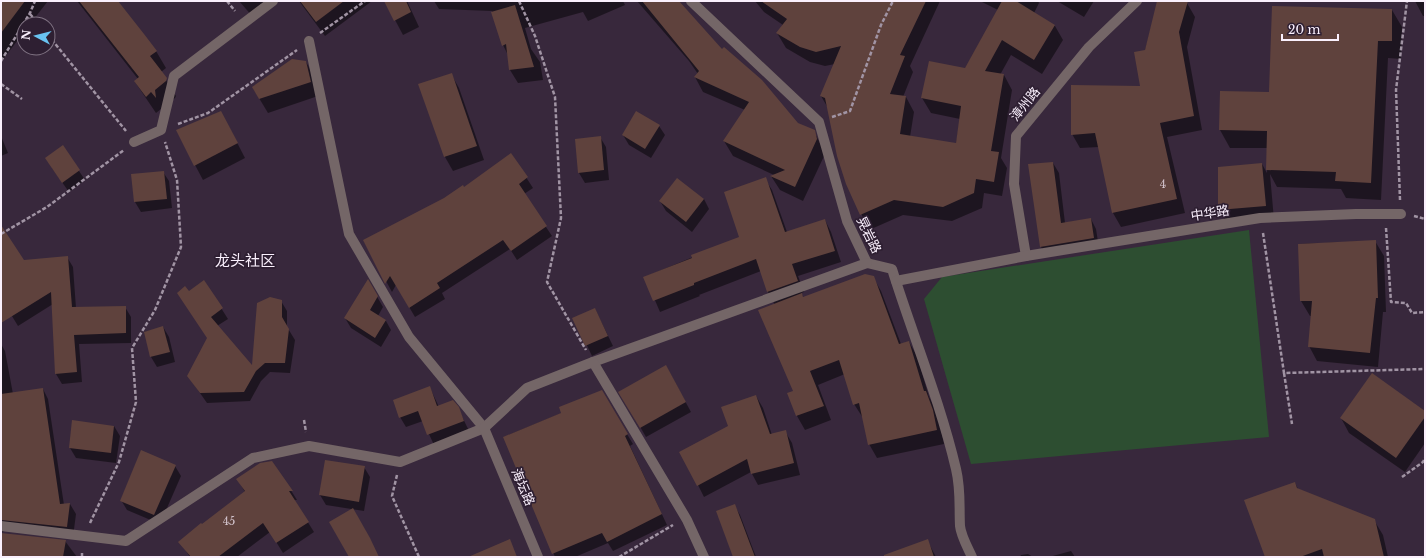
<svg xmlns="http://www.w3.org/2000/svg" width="1426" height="558" font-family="'Libre Baskerville','Noto Sans SC',serif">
  <rect width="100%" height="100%" fill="#38283c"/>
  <polygon fill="#2d4e31" points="1249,230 1269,437 971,464 924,299 942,277"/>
  <g fill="#0007">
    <polygon points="1,1 48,1 30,24 24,24 24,32 1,62"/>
    <polygon points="77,1 117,1 156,51 166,68 161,72 176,96 175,98 156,113 135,82 138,79"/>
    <polygon points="239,1 273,1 253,17"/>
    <polygon points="299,1 372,1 325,36"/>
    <polygon points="385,1 407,1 419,27 403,35"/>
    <polygon points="434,1 623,1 625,5 588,21 583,12 525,28 531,49 540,62 543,80 518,83 510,70 508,55 503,45 492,11 439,9"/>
    <polygon points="637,1 677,1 722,50 798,124 814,131 825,154 803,201 780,190 771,176 774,175 733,156 724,141 745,110 703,92 695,77 698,74 689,61"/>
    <polygon points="755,1 940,1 910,66 913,72 903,97 906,97 914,112 910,137 956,145 960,119 931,113 922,98 965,69 998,10 980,1 1038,1 1039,3 1034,13 1055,26 1063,40 1042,74 1011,55 1000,75 1004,75 1012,90 1001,158 1007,168 1002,196 984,193 982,208 952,221 903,215 869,230 847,184 828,108 821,96 835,64 825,66 810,62 786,48 777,33 783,25 764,12"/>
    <polygon points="1057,1 1094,1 1084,17"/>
    <polygon points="1158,1 1179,1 1187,3 1195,17 1187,47 1202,130 1167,137 1185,213 1121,227 1113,213 1099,147 1080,148 1072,134 1141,87 1145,51"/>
    <polygon points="1415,1 1425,1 1425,16 1423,16"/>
    <polygon points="1392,10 1402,27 1401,59 1388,58 1381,200 1346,198 1341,189 1277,187 1270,174 1274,220 1227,224 1219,210 1262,164 1267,173 1268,148 1230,148 1220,130 1221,92 1270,93"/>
    <polygon points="306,62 314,76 318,96 268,113 253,88"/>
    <polygon points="451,74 459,88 484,160 453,171 445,157"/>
    <polygon points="659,126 665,135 651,158 629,145 623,135"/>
    <polygon points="229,127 245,158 203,180 195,165"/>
    <polygon points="1,136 8,153 1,156"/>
    <polygon points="600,137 606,147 609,180 585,183 579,173"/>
    <polygon points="63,147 85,180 69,192 52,168"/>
    <polygon points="511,154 533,188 524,194 552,236 517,260 510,249 442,293 445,299 415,317 396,285 392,292 364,241 464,188"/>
    <polygon points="1053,163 1059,173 1065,223 1091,219 1096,229 1099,248 1047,257 1041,247"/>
    <polygon points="163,172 169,181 172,208 141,212 135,202 133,175"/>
    <polygon points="765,179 772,190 787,232 825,220 831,232 841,262 798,276 804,292 801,293 804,298 873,277 881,291 901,344 909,342 917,356 929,397 934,406 940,425 944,444 877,458 869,444 863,418 854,404 845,374 818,385 831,420 805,430 797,416 789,394 795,392 775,305 768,292 761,271 699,295 700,296 660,312 645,277 741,237"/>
    <polygon points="704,199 709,209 692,232 666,211 660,201"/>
    <polygon points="1375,241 1384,256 1386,312 1383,312 1378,367 1317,361 1309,346 1312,316 1310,316 1301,301 1299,244"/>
    <polygon points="1,243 24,261 67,257 73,267 76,308 125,307 131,317 131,343 79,344 82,382 62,384 56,374 53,304 18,326 1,298"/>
    <polygon points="204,281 228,319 217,326 253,368 281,301 287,311 287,327 295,340 290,373 270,372 261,381 250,401 207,403 188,376 208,339 189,292"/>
    <polygon points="368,281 383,307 378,316 386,321 391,330 381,347 351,328 345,318"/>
    <polygon points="595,309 613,346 592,356 574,318"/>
    <polygon points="163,327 169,337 175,362 157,367 151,357 145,332"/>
    <polygon points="1,344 5,351 13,394 43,389 48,399 64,505 70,504 76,514 73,537 8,529 1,533"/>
    <polygon points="666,366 691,412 646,437 620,392"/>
    <polygon points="430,388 439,407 458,408 469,431 434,445 423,421 406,427 400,417"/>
    <polygon points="601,391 633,444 630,446 667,525 613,551 608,543 575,557 555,557 504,437 562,413"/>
    <polygon points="756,396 763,408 772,435 785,431 792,443 800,475 758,485 751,472 704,497 698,485 729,426"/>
    <polygon points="1425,412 1425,443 1405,472 1349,433 1341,418"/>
    <polygon points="114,426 120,436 116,463 76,458 70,448"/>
    <polygon points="272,462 292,492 297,500 294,500 314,532 283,553 270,532 237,557 190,557 180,542 245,492 238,480"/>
    <polygon points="175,466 181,476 160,524 127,510 121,500"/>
    <polygon points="364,467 370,477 364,511 326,505 320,495"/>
    <polygon points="1295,483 1298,489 1374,520 1383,535 1388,557 1266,557"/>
    <polygon points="734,505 740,515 756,557 734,557"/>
    <polygon points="1,534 65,541 77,557 1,557"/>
    <polygon points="927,540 936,557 882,557"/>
    <polygon points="1071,551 1075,557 1049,557"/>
    <polygon points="1028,554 1033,557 1020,557 1021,555"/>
  </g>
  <g fill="#5f423d">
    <polygon points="1,1 25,1 1,33"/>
    <polygon points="79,1 118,1 144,34 157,51 150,56 167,78 166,81 155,90 156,98 151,92 146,97 134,81 139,77"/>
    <polygon points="300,1 344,1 316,22"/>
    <polygon points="384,1 406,1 411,12 394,21"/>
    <polygon points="642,1 679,1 722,49 724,47 762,80 798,123 815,130 817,139 795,187 770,176 785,170 723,141 749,102 694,77 699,71"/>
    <polygon points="761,1 926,1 900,55 905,56 890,94 906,96 900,134 956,143 961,106 921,98 929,61 965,68 1002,1 1016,1 1055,25 1034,60 1002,40 985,71 1004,74 991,151 999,152 994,182 976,179 974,193 943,207 894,200 860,215 846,184 837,156 825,98 820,96 841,46 816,52 800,47 776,33 787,19"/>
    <polygon points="1157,1 1188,1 1179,32 1194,116 1160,123 1177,199 1112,213 1095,133 1071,135 1071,85 1140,86 1134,52 1145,50"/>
    <polygon points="515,5 534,67 509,70 506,44 502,46 491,12"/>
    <polygon points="1272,6 1392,9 1392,41 1378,41 1371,183 1335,181 1336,172 1266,170 1267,131 1219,130 1220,91 1269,92"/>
    <polygon points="292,59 306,61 311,82 259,99 252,87"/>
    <polygon points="452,73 477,146 444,157 418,84"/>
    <polygon points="221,111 238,143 194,166 176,130"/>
    <polygon points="636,111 660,125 645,149 622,135"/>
    <polygon points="601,136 604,170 578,173 575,139"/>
    <polygon points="63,145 80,170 62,183 45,158"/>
    <polygon points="511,153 528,177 519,184 547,226 511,251 503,240 437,283 440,288 409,308 390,276 385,284 363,240 444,198 463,185 464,187"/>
    <polygon points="1053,162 1061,223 1091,218 1094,238 1040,247 1028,164"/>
    <polygon points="1262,163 1266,206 1218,210 1218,167"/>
    <polygon points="164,171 167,199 134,202 131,174"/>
    <polygon points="766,177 785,232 825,219 835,251 792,264 798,281 767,292 756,259 694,283 694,285 653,301 643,277 692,258 691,255 739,237 724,192"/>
    <polygon points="677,178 704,199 686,222 659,201"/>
    <polygon points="1,225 24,260 68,256 72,307 126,306 126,333 74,335 77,372 55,374 51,292 1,323"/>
    <polygon points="1376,240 1378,298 1376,298 1370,353 1308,347 1312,301 1300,301 1298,244"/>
    <polygon points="865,274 874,276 899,344 909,341 924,391 926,391 933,410 937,430 868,445 859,403 853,405 839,360 810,371 824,406 796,416 787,393 793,391 758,310 802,293 803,297"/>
    <polygon points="368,279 378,296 370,310 386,320 375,338 344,318"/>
    <polygon points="204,280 223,308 211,317 252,365 257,303 270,297 282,300 282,317 289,329 285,363 265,363 256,371 244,392 200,393 187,376 207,338 177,293 185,286 189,291"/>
    <polygon points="595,308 608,336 585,346 572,318"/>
    <polygon points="163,326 170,352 150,357 144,332"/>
    <polygon points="666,365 686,402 640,428 618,392"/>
    <polygon points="1372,373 1425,411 1425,417 1396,458 1340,418"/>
    <polygon points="430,386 437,406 453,400 459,407 464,421 427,435 418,411 399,418 393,400"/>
    <polygon points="43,388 60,504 70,503 67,527 1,520 1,394"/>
    <polygon points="602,390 628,434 625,436 662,514 607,542 602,533 552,554 503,437 561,413 559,407"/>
    <polygon points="756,395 770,434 786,430 794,463 751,474 747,459 697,486 679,452 728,426 721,407"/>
    <polygon points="72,420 114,426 111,453 69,448"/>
    <polygon points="141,450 176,465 154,515 120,501"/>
    <polygon points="325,460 365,466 359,502 319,495"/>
    <polygon points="272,461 293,491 289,491 309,522 276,543 263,523 218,557 191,557 178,542 201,523 202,524 245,491 236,479 260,463"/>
    <polygon points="1295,482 1297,488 1375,519 1384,557 1324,557 1322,549 1300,557 1265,557 1244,500"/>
    <polygon points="735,504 755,557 733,557 716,511"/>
    <polygon points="353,508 370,538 379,557 349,557 329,522"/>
    <polygon points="1,533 66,540 63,557 1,557"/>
    <polygon points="510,539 517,557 468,557"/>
    <polygon points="928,539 934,557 884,557 884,555"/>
  </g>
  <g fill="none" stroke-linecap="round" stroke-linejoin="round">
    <g stroke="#a194a4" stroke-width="2.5" stroke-dasharray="4 2" stroke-linecap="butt">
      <polyline points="227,1 235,11"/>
      <polyline points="519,1 535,36 555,97 561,218 547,282 586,350"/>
      <polyline points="30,14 39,24"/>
      <polyline points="320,33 365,1"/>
      <polyline points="48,35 126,131"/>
      <polyline points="1,61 30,13 35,1"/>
      <polyline points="1,84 22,99"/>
      <polyline points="832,117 850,111 881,25 893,1"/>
      <polyline points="178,124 208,113 297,50"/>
      <polyline points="1400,200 1396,90 1407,1"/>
      <polyline points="1414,216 1425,219"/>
      <polyline points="1386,228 1391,302 1406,303 1412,313 1425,312"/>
      <polyline points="1263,233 1284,373 1425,369"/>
      <polyline points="1,234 47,207 124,150"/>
      <polyline points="1284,373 1292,424"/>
      <polyline points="304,420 306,432"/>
      <polyline points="397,475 392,496 419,557"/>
      <polyline points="1402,477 1423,462 1425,458"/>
      <polyline points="90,523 119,462 136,402 132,348 155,310 181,247 177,180 165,142"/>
      <polyline points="82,557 82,551"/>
      <polyline points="619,557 673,525"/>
    </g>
    <g stroke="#746667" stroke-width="10">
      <polyline points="691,1 819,122 847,221 867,263"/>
      <polyline points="134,142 161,130 174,76 273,1"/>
      <polyline points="1026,256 1014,184 1016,136 1089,47 1137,1"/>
      <path d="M867,263L892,269C913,336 940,401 956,469C961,490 959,505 960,526C961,536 968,548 972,557"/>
      <polyline points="896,281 1026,256 1260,218 1356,214 1401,214"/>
      <polyline points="593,362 867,263"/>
      <polyline points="1,526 126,541 253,458 309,446 400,462 484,428 409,337 349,234 309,41"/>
      <polyline points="538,557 484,428 527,388 593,362 687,520 704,557"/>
    </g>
  </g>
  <g text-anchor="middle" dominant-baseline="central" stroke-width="3.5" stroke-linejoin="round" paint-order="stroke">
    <g font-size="11" fill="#d3c4cd">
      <text x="1163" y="184">4</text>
      <text x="229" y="521">45</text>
    </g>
    <g font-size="13" fill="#faf0fd" stroke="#2e1f32">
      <text transform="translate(1025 104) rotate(-51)">漳州路</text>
      <text transform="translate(1210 213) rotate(-9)">中华路</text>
      <text transform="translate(869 235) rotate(64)">晃岩路</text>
      <text transform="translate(523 487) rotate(67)">海坛路</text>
    </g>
    <g font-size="15" fill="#faf0fd" stroke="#2e1f32">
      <text x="245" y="260">龙头社区</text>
    </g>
  </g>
  <rect width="1426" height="558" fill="none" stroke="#faf0fd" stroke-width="4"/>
  <g transform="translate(36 36) rotate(277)"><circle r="19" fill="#2e1f32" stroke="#807383"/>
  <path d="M0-3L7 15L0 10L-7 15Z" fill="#69c3f1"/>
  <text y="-6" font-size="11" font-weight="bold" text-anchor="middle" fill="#faf0fd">N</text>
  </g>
  <path d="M1282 34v6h56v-6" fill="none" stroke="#faf0fd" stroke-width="2"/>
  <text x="1288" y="34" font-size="12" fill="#faf0fd" stroke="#2e1f32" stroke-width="3" paint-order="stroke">20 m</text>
</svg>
